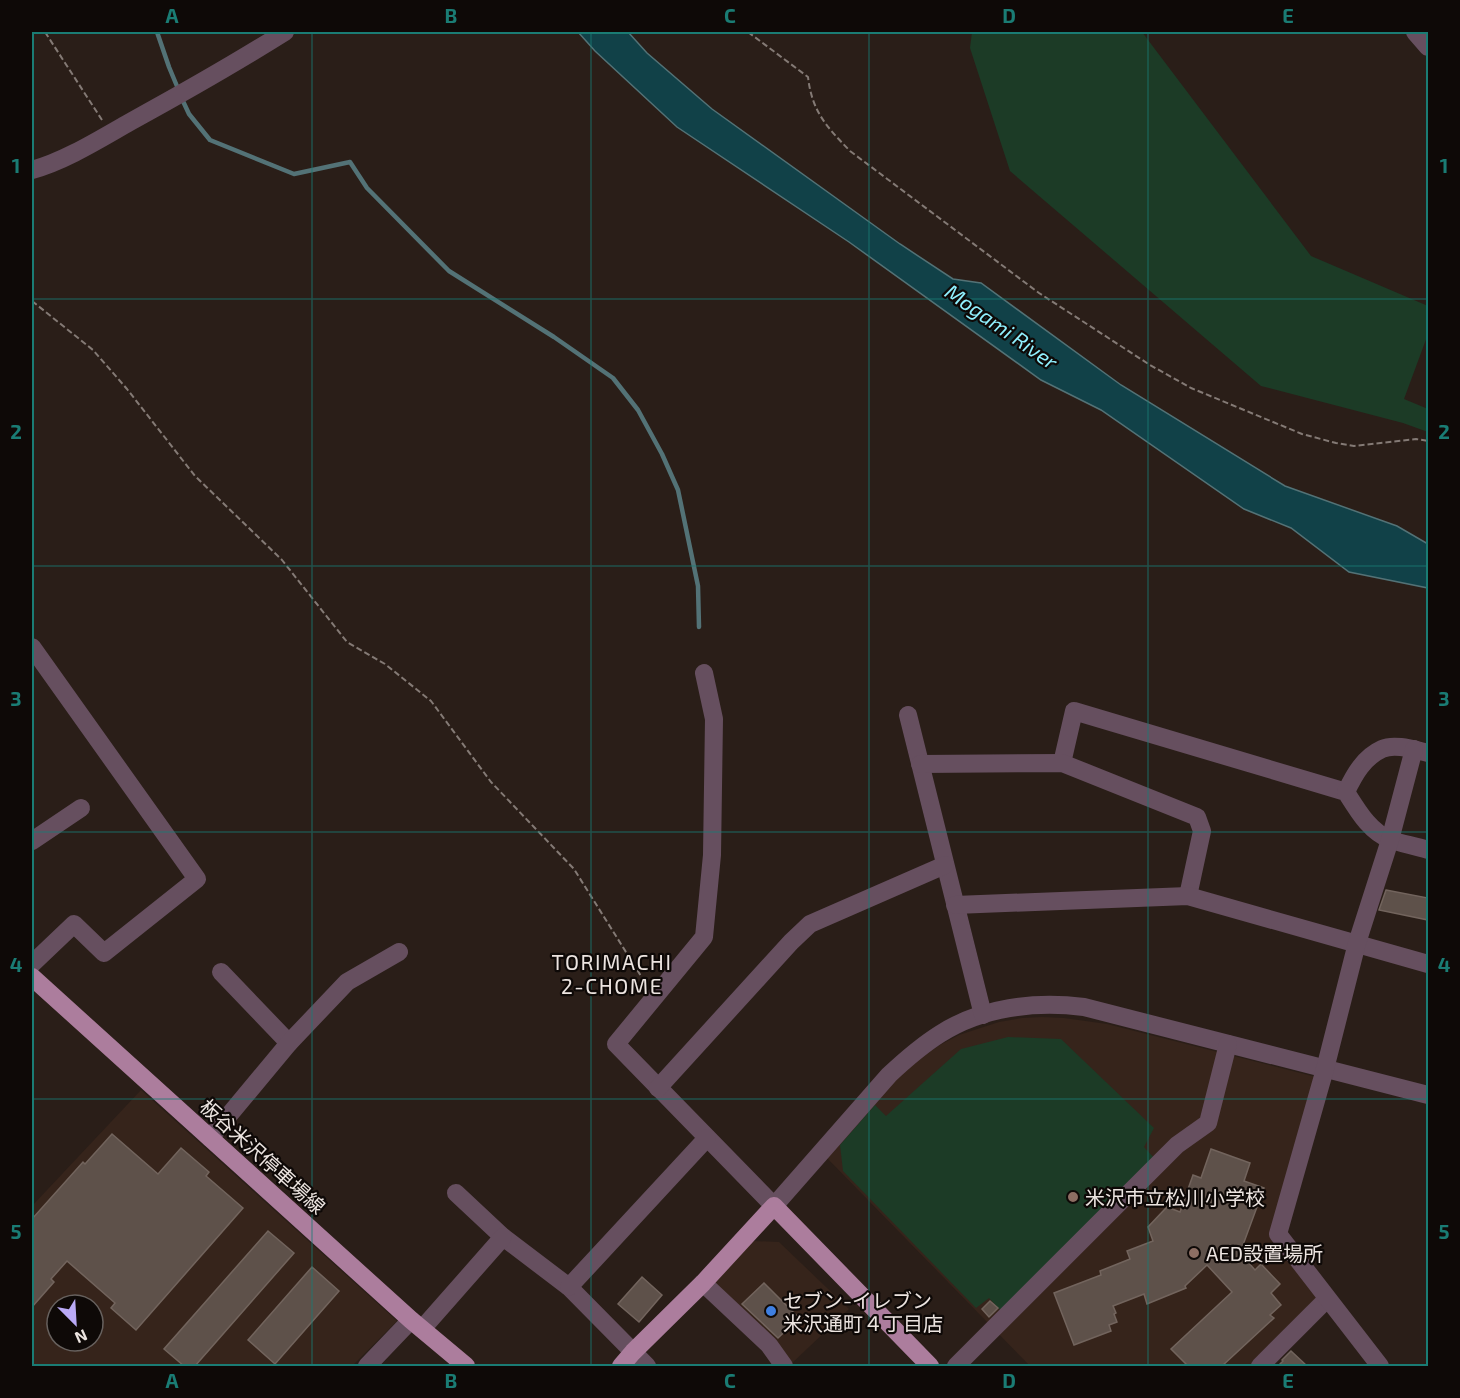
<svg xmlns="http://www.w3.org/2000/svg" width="1460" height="1398" font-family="'Exo 2','Noto Sans JP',sans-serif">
  <rect width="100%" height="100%" fill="#2a1e18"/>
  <g fill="#36241b" fill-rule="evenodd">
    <polygon points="1042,1017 1064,1018 1107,1024 1316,1077 1271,1236 1319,1299 1250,1366 1030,1366 827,1158 887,1087 923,1056 940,1045 959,1035 999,1022 1022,1018"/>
    <path d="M141,1090L397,1321L352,1366H32V1206ZM57,1305H93V1341H57Z"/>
    <polygon points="752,1241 779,1242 849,1309 789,1366 716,1291 714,1279"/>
  </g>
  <g fill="#1c3b26">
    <polygon points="972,32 1142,32 1311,256 1428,306 1428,334 1404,399 1428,409 1428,432 1403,423 1261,386 1010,171 970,48"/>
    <polygon points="1008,1037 1061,1039 1154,1128 1144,1147 1156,1160 1002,1312 989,1298 976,1308 843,1171 840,1145 875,1105 886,1116 961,1049"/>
  </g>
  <polygon fill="#114148" stroke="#537276" stroke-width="1.5" points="578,32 628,32 647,53 712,109 900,244 953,279 981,283 1121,385 1285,486 1397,526 1428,544 1428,588 1349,572 1291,528 1244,509 1101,410 1041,380 849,242 677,127 595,51"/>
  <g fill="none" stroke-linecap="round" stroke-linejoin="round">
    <g stroke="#537276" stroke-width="4.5">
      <polyline points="157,32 169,67 179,91"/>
      <polyline points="182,99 189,114 210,140 294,174 350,162 367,188 449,271 554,337 613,378 638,410 662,454 678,490 698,586 699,627"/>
    </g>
  </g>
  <g fill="#5e514a" stroke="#72645d" stroke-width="1.5">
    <polygon points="1386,890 1428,898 1428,920 1379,910"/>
    <polygon points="112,1134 158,1174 181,1148 209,1172 206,1176 243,1208 136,1330 111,1308 115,1303 67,1261 51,1279 54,1282 32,1307 32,1219 83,1162 85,1164"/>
    <polygon points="1211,1149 1250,1163 1244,1181 1264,1188 1240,1253 1255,1270 1261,1264 1280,1284 1271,1293 1281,1305 1270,1315 1274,1318 1222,1366 1188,1366 1171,1349 1232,1292 1207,1265 1185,1286 1186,1288 1147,1304 1144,1294 1113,1306 1116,1313 1114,1314 1117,1322 1109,1325 1111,1331 1074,1345 1054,1293 1101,1275 1100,1271 1130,1259 1127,1251 1153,1241 1148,1227 1167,1207 1180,1212 1193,1175 1201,1178"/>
    <polygon points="268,1231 294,1253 195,1366 184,1366 164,1349"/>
    <polygon points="312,1267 339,1291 275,1364 248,1340"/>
    <polygon points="642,1277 662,1295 639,1322 618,1304"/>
    <polygon points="764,1283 799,1318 778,1338 742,1304"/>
    <polygon points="990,1301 998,1308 989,1317 982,1309"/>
    <polygon points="1291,1351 1307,1366 1278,1366 1283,1361 1282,1360"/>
  </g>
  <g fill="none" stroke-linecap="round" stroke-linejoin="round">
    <g stroke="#847a75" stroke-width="2" stroke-dasharray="6 3" stroke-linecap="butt">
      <polyline points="45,32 102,120"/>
      <path d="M748,32L808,77C812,112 827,127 850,151L1039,293L1150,365L1191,388L1302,434L1336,443L1354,446L1416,439L1428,441"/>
      <polyline points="32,301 93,350 127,389 195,476 282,560 347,642 385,664 431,701 491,782 574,869 646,984"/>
    </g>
    <g stroke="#664f5f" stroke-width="18">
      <polyline points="1415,32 1428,47"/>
      <path d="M32,170C65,161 100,139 130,122C183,93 234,64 285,32"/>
      <polyline points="32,647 197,879 104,953 74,924 32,964"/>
      <path d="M704,673L714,719L712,855L704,937L616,1044L774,1206L889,1075C905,1060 921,1046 940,1034C982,1007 1035,1001 1084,1007L1428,1095"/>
      <polyline points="908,715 983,1015"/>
      <path d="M1062,763L1074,711L1346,792C1358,811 1370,832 1391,840C1403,844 1416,846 1428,850"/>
      <polyline points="920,764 1062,763 1197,817 1202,831 1188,896"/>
      <path d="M1346,792C1354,775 1364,757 1382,749C1395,743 1415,750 1428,753"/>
      <polyline points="32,841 81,808"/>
      <polyline points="955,905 1188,896 1428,964"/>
      <polyline points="221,972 289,1043"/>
      <polyline points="658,1088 791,942 810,924 945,865"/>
      <polyline points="210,1138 289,1043 347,982 399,952"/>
      <polyline points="456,1193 503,1237 569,1287 647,1366"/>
      <polyline points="703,1283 769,1345 784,1366"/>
      <polyline points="569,1287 707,1138"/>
      <polyline points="422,1329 503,1237"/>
      <polyline points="367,1366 411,1320"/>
      <polyline points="956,1366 1177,1145 1208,1123 1228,1044"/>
      <polyline points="1260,1366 1327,1299"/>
      <polyline points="1380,1366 1278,1234 1325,1069 1357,943 1390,840 1414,749"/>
    </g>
    <g stroke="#ac7d9d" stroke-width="18">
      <polyline points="32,977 411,1320 466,1366"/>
      <polyline points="621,1366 633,1352 703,1283 774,1206 930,1366"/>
    </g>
  </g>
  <path fill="none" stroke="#1a7c74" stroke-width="1.5" stroke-opacity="0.55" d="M312,32V1366M591,32V1366M869,32V1366M1148,32V1366M32,299H1428M32,566H1428M32,832H1428M32,1099H1428"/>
  <g fill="#8d6e63" stroke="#0e0907" stroke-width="2">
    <circle cx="1073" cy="1197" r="6"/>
    <circle cx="1194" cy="1253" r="6"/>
  </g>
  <circle fill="#3f7fe0" stroke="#0e0907" stroke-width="2" cx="771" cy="1311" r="6"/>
  <g text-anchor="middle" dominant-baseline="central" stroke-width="4.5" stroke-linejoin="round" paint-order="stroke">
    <g font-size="20" fill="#ece4e0" stroke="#0e0907">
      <text transform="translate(263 1156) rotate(42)">板谷米沢停車場線</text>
    </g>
    <g font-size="20" fill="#ece4e0" stroke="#0e0907" text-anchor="start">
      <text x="1085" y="1197">米沢市立松川小学校</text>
      <text x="1206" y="1253">AED設置場所</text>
      <text x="783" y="1300">セブン-イレブン<tspan x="783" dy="23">米沢通町４丁目店</tspan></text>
    </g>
    <g font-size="21" font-style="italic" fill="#90f0fe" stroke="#0e0907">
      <text transform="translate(1002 326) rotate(35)">Mogami River</text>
    </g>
    <g font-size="21" letter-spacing="1.5" fill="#ece4e0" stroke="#0e0907">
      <text x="612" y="961">TORIMACHI<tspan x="612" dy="24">2-CHOME</tspan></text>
    </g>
  </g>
  <rect width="1460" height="1398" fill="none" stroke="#0e0907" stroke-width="66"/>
  <g transform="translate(75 1323) rotate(156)"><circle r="28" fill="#0e0907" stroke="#67615e" stroke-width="1.5"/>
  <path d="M0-4.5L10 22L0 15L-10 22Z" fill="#baaaf6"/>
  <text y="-9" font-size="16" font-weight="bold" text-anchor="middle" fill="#ece4e0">N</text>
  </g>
  <rect x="33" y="33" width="1394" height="1332" fill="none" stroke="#1a7c74" stroke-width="2"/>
  <g font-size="20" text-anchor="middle" font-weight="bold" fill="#1a7c74">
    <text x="172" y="23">A</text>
    <text x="451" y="23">B</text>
    <text x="730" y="23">C</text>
    <text x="1009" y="23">D</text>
    <text x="1288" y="23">E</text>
    <text x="16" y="173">1</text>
    <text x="1444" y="173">1</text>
    <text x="16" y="439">2</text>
    <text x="1444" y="439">2</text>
    <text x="16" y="706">3</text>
    <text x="1444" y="706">3</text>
    <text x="16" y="972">4</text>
    <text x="1444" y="972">4</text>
    <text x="16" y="1239">5</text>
    <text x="1444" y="1239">5</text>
    <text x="172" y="1388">A</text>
    <text x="451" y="1388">B</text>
    <text x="730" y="1388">C</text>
    <text x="1009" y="1388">D</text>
    <text x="1288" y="1388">E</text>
  </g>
</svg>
